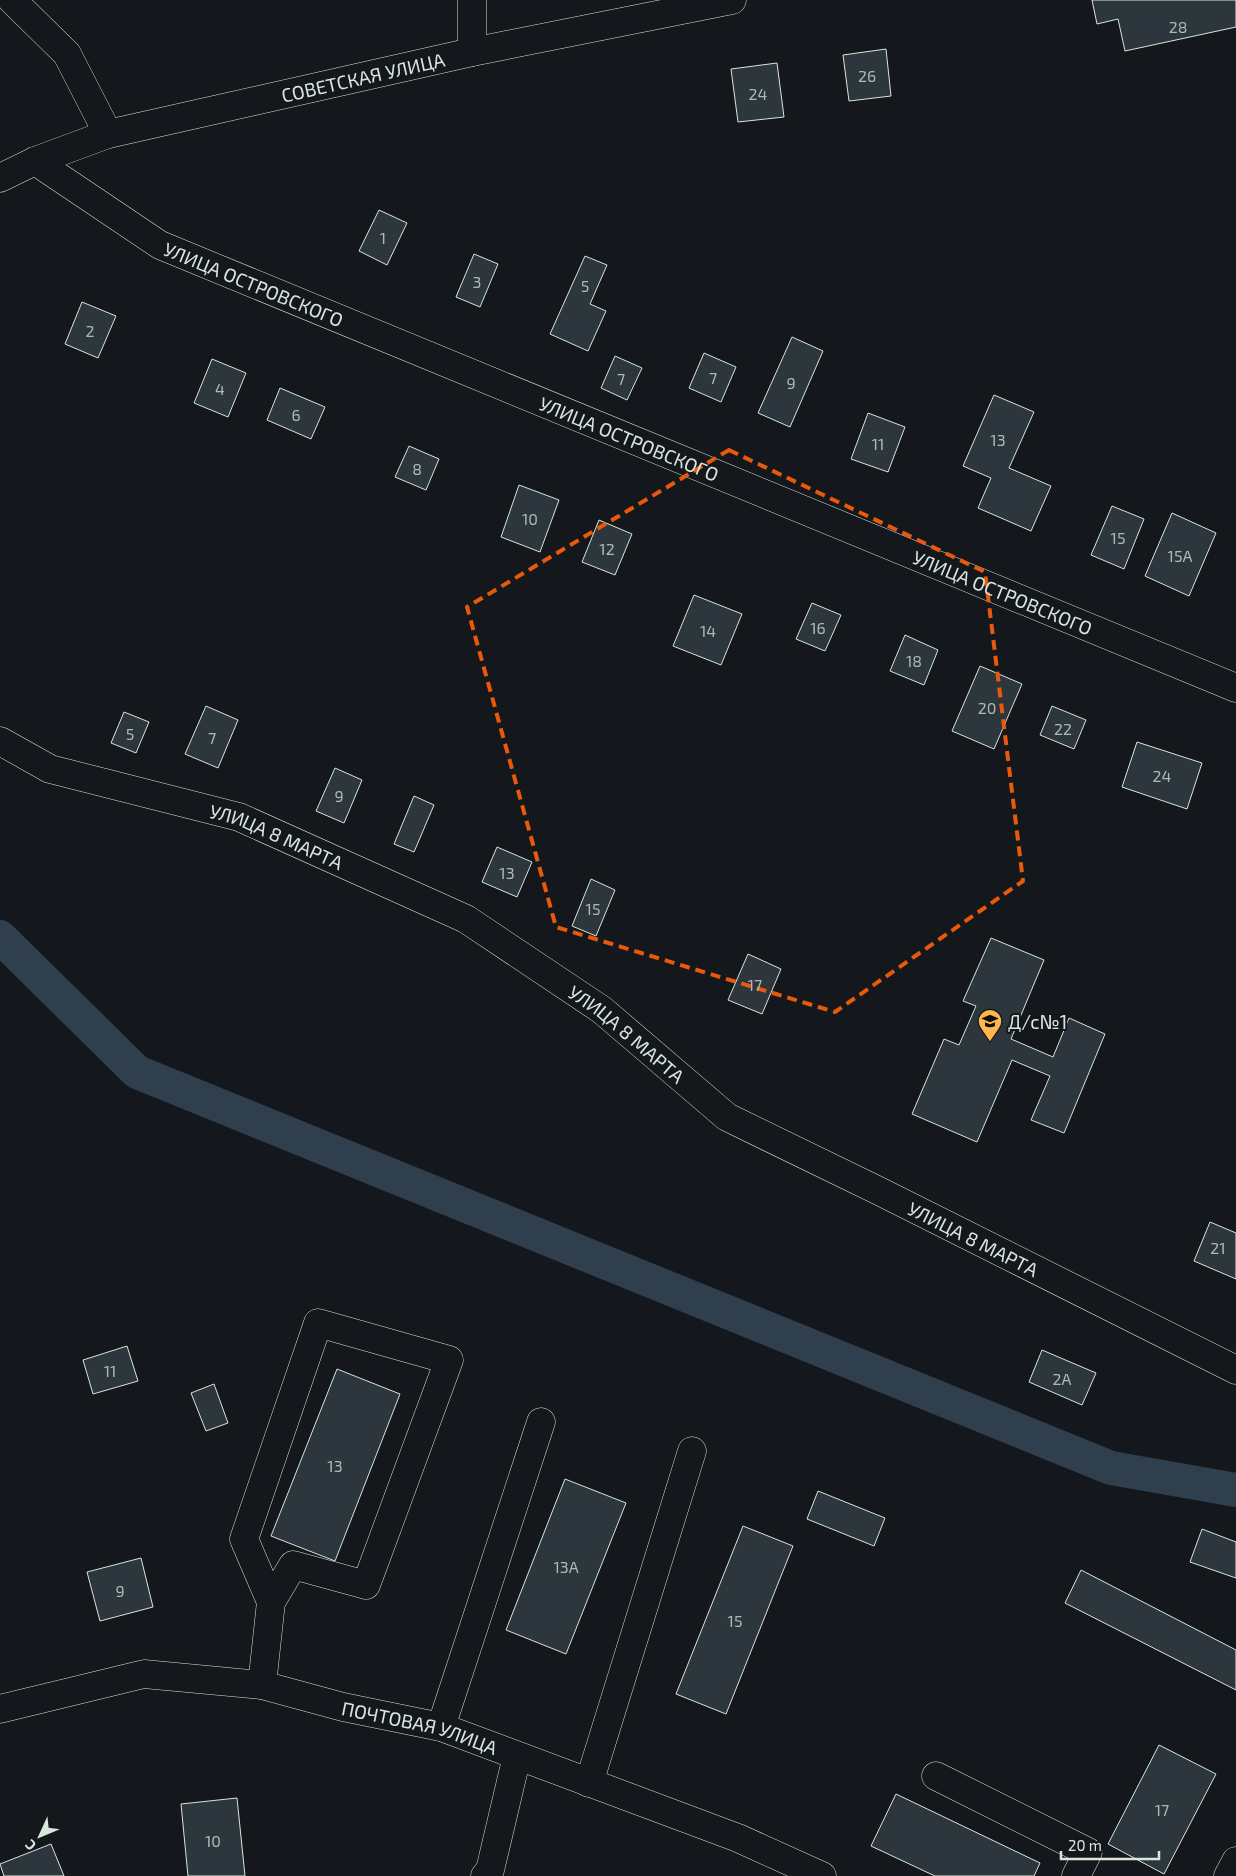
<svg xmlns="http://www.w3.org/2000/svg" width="1236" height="1876" font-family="'Exo 2',sans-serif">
  <rect width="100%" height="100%" fill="#14181c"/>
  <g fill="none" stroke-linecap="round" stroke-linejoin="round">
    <polyline stroke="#2f3f4d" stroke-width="34" points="0,937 137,1072 1111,1468 1236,1490"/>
  </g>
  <g fill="#2c363c" stroke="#d8e6dc">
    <polygon points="1092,0 1236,0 1236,27 1125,51 1118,19 1097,24"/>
    <polygon points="886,49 891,96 849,101 843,55"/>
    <polygon points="777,63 784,117 738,122 731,69"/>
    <polygon points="379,210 407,223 387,265 359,251"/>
    <polygon points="474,254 498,264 480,307 456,297"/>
    <polygon points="585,256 607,265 590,304 606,311 588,351 550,334"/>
    <polygon points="82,302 116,316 98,358 65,344"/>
    <polygon points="792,337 823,351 790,427 758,413"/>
    <polygon points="704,353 736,367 721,402 689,388"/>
    <polygon points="615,356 642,368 627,400 601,388"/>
    <polygon points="212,359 246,373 228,417 194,403"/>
    <polygon points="280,388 325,407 311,439 267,420"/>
    <polygon points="994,395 1034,412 1009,468 1051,486 1031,531 978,508 991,478 963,466"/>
    <polygon points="868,413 905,427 888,472 851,459"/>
    <polygon points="409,446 439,459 426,490 395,477"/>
    <polygon points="519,485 559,500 540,552 501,537"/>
    <polygon points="1112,506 1144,519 1124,569 1091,555"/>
    <polygon points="1172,513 1216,533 1189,596 1145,576"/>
    <polygon points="599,520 632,534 615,575 582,562"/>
    <polygon points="694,595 742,614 721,665 673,646"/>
    <polygon points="812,603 841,615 825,651 796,639"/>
    <polygon points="905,635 938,650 924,685 890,671"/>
    <polygon points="980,666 1022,684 994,749 952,731"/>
    <polygon points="206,706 238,720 218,768 185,754"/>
    <polygon points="1052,706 1086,720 1074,749 1040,735"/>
    <polygon points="124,712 149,722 136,753 111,743"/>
    <polygon points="1137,742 1202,763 1187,809 1122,787"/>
    <polygon points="335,768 362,780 344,823 316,811"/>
    <polygon points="414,796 434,805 414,852 394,844"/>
    <polygon points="497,847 532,862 517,897 482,882"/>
    <polygon points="591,879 615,890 596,936 572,926"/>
    <polygon points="991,938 1044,960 1011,1039 1053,1057 1069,1018 1105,1034 1064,1133 1031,1120 1050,1076 1012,1060 977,1142 912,1114 944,1039 959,1045 976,1006 963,1001"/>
    <polygon points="748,954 781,969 762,1014 728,1000"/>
    <polygon points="1210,1222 1236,1233 1236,1279 1194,1261"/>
    <polygon points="127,1346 138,1381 93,1394 83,1360"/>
    <polygon points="1042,1350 1096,1373 1082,1405 1029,1382"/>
    <polygon points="337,1369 400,1394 335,1561 271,1536"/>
    <polygon points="214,1384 228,1423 206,1431 191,1393"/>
    <polygon points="565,1479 626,1503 566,1654 506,1630"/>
    <polygon points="818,1491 885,1518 874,1546 807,1519"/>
    <polygon points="743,1526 793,1546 726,1714 676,1694"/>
    <polygon points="1202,1529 1236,1542 1236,1578 1190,1562"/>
    <polygon points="141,1558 153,1607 100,1621 87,1572"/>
    <polygon points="1081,1570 1236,1650 1236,1690 1065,1603"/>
    <polygon points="1159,1745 1216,1774 1164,1874 1108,1844"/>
    <polygon points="896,1794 1040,1863 1034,1876 935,1876 871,1846"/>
    <polygon points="237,1798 245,1876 188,1876 181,1804"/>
    <polygon points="51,1844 64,1876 4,1876 0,1864"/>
  </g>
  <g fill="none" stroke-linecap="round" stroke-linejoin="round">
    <g stroke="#d8e6dc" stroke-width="29">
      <g id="minor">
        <polyline points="12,0 67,54 108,134"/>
        <polyline points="472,0 472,52"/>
        <path id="s1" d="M35,161L160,245L1236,688"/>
        <path id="s2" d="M0,178L35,161L108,134L472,52L732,0"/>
        <path id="s3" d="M0,741L50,769L239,817L466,919L602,1010L727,1117L879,1191L1236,1370"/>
        <polyline points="262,1685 271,1602 244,1539 318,1323 449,1360 366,1585 293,1565 271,1602"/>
        <path id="s4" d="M0,1709L144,1674L262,1685L343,1707L441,1727L738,1838L822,1876"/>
        <polyline points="441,1727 541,1422"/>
        <polyline points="936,1776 1088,1852 1076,1876"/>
        <polyline points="589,1783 692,1451"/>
        <polyline points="485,1876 490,1870 517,1756"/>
        <polyline points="1228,1876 1236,1861"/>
      </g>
    </g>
    <use href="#minor" stroke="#14181c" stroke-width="28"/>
  </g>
  <path fill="none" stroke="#e8590c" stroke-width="4" stroke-dasharray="10 6" stroke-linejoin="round" d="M729,450L985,572L1023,881L835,1012L556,927L467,607Z"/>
  <defs>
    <g id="school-pin" transform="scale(1.25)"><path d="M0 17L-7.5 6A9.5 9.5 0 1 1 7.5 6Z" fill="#ffb74d" stroke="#14181c"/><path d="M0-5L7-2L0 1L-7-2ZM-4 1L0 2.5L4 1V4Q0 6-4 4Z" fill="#111"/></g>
  </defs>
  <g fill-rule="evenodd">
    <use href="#school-pin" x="990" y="1021"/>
  </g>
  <g text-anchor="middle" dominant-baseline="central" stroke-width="4" stroke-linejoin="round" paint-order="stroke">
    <g font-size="16" fill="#adbab4">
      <text x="1178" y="26">28</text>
      <text x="867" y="75">26</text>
      <text x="758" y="93">24</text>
      <text x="383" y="237">1</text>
      <text x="477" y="281">3</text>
      <text x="585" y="285">5</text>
      <text x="90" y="330">2</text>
      <text x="713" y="377">7</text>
      <text x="621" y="378">7</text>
      <text x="791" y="382">9</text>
      <text x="220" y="388">4</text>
      <text x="296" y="414">6</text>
      <text x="998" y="439">13</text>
      <text x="878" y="443">11</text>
      <text x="417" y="468">8</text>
      <text x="530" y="518">10</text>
      <text x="1118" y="537">15</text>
      <text x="607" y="548">12</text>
      <text x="1180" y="555">15А</text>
      <text x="818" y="627">16</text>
      <text x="708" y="630">14</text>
      <text x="914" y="660">18</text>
      <text x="987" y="707">20</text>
      <text x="1063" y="728">22</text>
      <text x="130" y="733">5</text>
      <text x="212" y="737">7</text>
      <text x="1162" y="775">24</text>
      <text x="339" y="795">9</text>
      <text x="507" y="872">13</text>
      <text x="593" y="908">15</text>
      <text x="755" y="984">17</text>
      <text x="1218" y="1247">21</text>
      <text x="110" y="1370">11</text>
      <text x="1062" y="1378">2А</text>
      <text x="335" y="1465">13</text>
      <text x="566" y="1566">13А</text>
      <text x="120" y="1590">9</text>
      <text x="735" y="1620">15</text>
      <text x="1162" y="1809">17</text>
      <text x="213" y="1840">10</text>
    </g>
    <g font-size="19" fill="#d8e6dc" stroke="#14181c">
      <text stroke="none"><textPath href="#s2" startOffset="378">СОВЕТСКАЯ УЛИЦА</textPath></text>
      <text stroke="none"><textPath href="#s1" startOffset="252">УЛИЦА ОСТРОВСКОГО</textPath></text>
      <text stroke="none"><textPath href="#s1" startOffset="658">УЛИЦА ОСТРОВСКОГО</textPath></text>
      <text stroke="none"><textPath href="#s1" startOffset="1062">УЛИЦА ОСТРОВСКОГО</textPath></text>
      <text stroke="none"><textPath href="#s3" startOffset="294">УЛИЦА 8 МАРТА</textPath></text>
      <text stroke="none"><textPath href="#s3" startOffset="699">УЛИЦА 8 МАРТА</textPath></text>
      <text stroke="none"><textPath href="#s3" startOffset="1104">УЛИЦА 8 МАРТА</textPath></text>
      <text stroke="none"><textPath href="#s4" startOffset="430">ПОЧТОВАЯ УЛИЦА</textPath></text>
    </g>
    <g font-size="19" fill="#d8e6dc" stroke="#14181c" text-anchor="start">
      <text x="1008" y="1021">Д/с№1</text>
    </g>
  </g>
  <g transform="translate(40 1836) rotate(226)" stroke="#14181c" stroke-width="4" paint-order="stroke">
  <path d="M0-4L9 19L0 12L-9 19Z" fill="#d8e6dc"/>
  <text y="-8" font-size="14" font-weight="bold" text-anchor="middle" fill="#d8e6dc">С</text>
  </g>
  <path d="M1061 1851v8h98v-8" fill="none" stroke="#d8e6dc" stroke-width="2.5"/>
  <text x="1068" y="1851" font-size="15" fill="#d8e6dc" stroke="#14181c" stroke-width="4" paint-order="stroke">20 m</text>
</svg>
